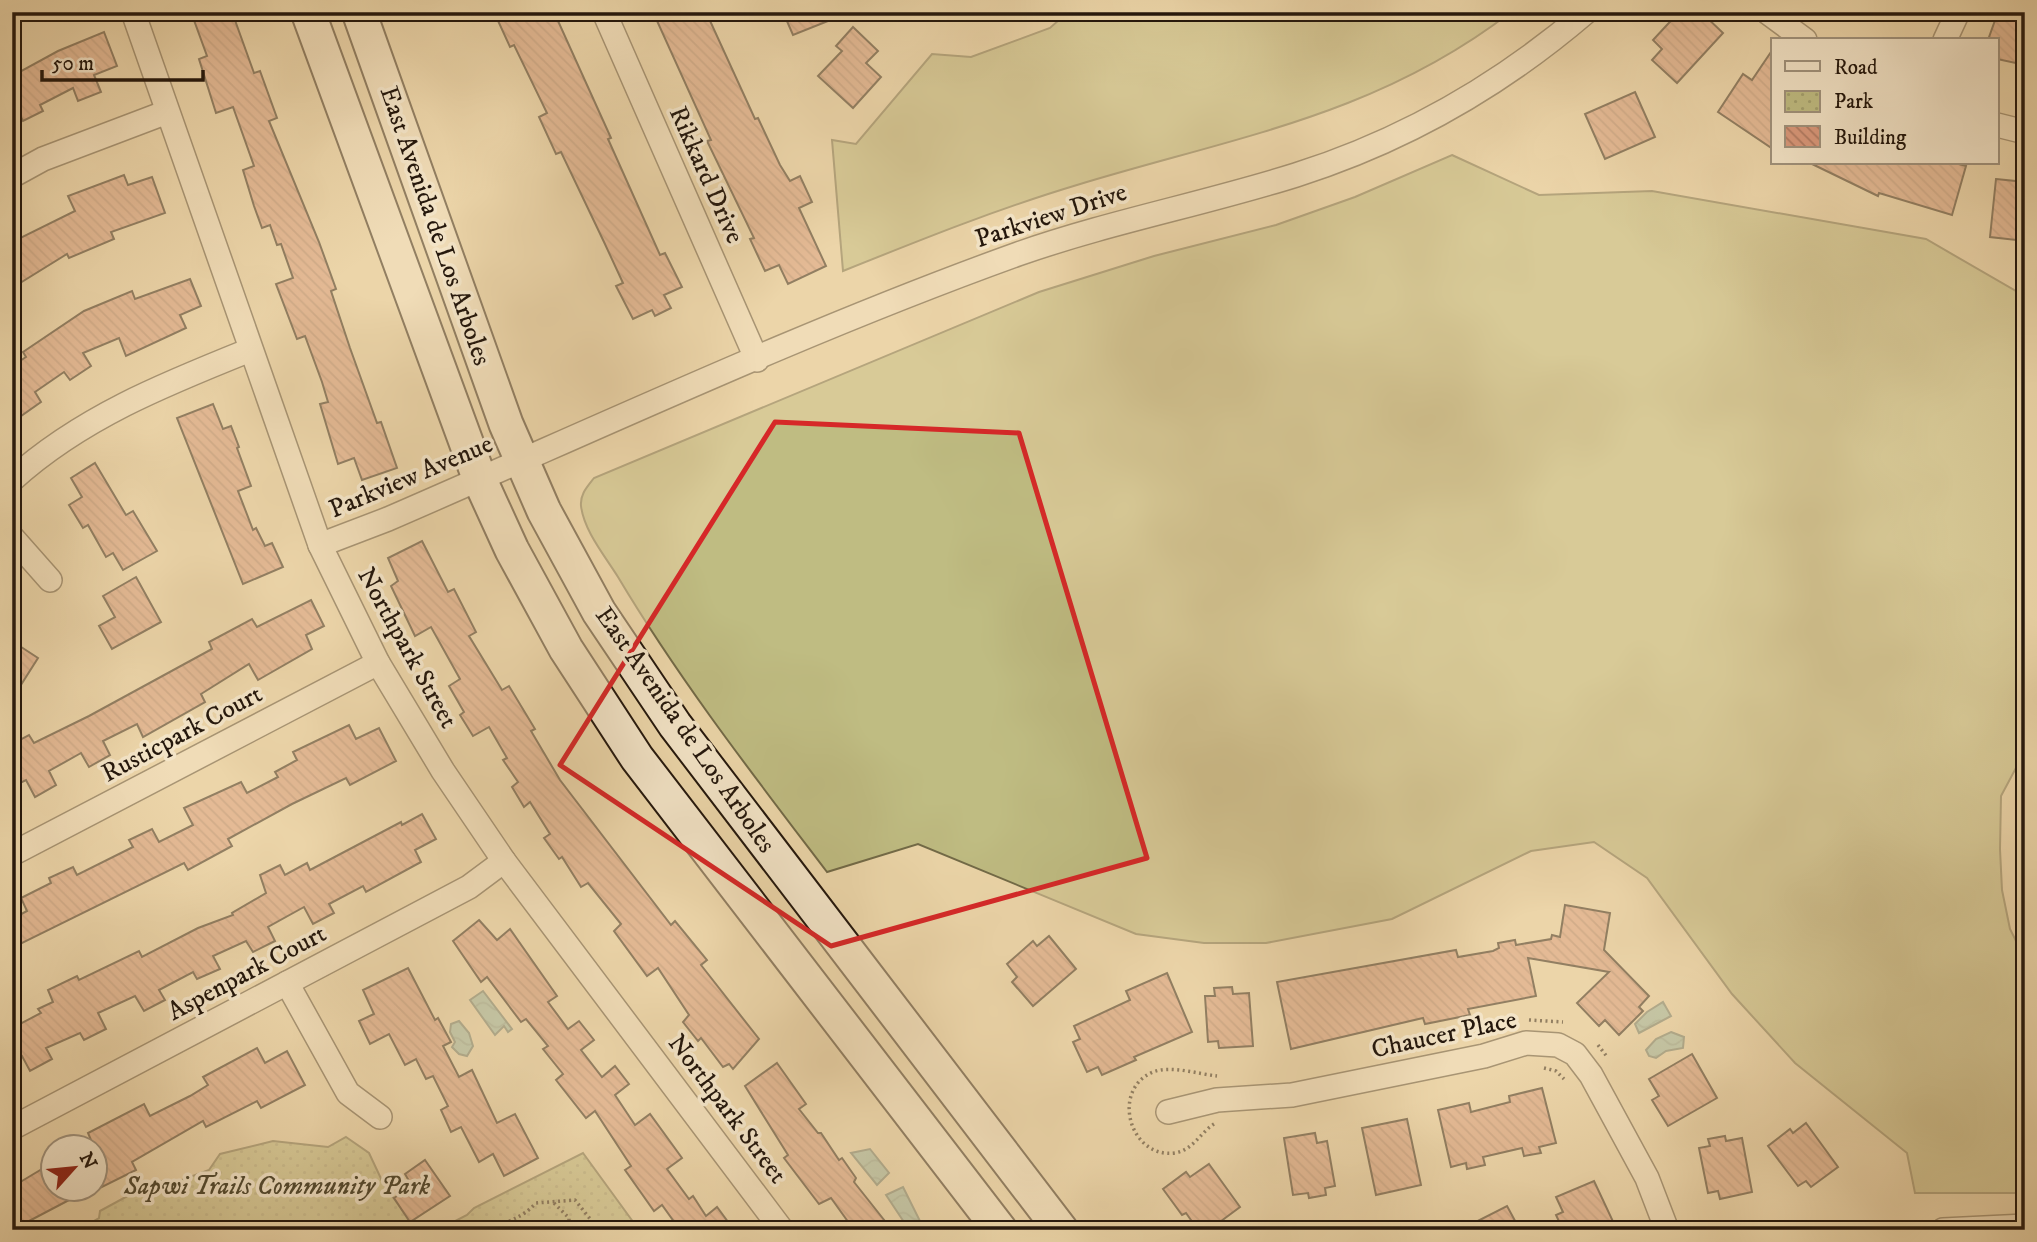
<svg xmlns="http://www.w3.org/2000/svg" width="2037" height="1242" font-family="'IM FELL DW Pica',serif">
  <defs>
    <pattern id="park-dots" width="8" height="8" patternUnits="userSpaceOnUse" patternTransform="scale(1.75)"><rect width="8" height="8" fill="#bfbc82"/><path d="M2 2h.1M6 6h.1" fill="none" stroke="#a4a16f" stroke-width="1.8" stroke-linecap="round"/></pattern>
    <pattern id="water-waves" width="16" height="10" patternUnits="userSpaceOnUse" patternTransform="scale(1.75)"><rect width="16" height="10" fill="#99b9a5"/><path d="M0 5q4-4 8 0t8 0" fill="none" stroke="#849e8d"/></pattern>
    <pattern id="building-back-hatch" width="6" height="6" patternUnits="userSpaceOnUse" patternTransform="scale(1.75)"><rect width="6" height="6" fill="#da997c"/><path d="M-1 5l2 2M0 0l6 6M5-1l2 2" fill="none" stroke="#b17c64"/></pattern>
  </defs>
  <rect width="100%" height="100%" fill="#ecd6a9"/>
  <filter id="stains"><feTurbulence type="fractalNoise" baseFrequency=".00286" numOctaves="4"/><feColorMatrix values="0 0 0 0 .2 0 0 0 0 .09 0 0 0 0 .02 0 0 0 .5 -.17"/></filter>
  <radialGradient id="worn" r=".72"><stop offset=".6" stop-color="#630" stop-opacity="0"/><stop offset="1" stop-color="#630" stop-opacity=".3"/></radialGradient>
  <g fill="#bfbc82" stroke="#726a47" stroke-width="2">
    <path d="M1068,12H1511C1376,116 1234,137 1077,185C997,209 920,240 843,271L832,140L856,144L932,54L971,57L1050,28Z"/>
    <path d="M1452,155L1539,195L1652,191L1926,239L2021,294L2025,305V751L2001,796L2000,849L2002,890L2010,929L2025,959V1193H1915L1907,1153L1795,1063L1732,994L1647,878L1594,842L1531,851L1392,919L1266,943H1204L1136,934L918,844L827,872C754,776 680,681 618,577C605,556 584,531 581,506C580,494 587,487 594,478L1039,292L1154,256L1276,225L1355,197Z"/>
  </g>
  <g fill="url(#park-dots)" stroke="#726a47" stroke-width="2">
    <polygon points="346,1137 369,1153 384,1185 417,1230 78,1230 99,1218 100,1211 155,1181 179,1181 209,1170 220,1154 273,1141 328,1147"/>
    <polygon points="583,1153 639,1230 438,1230 467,1215 474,1208"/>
  </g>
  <g fill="url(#water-waves)" stroke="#6a7868" stroke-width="2">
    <polygon points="483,991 512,1029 508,1032 504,1026 495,1035 470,1000"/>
    <polygon points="1663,1002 1671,1016 1639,1033 1635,1024 1647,1012"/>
    <polygon points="459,1021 469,1033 473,1046 467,1056 459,1054 452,1047 455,1042 450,1032 451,1024"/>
    <polygon points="1671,1032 1684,1037 1683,1048 1666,1051 1656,1058 1649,1056 1646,1050 1656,1039"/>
    <polygon points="870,1149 889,1173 877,1185 851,1153"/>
    <polygon points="903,1187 920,1221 906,1225 886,1195"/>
  </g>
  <g fill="url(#building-back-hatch)" stroke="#24170c" stroke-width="2">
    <polygon points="191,12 232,12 254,73 260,71 277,118 269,121 319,242 336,289 331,291 350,348 377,423 381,422 397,468 362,480 354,458 338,464 320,404 328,402 322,382 305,336 297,339 276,284 293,278 281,244 277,245 270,225 262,228 254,206 243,170 254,166 233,107 216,113 199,59 207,56"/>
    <polygon points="494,12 554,12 611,138 608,139 660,255 665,253 682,287 664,295 671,308 655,316 652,310 633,319 616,286 623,283 604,242 561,152 556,154 539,117 547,113 514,45 510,47"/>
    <polygon points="653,12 706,12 755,119 758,118 780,165 790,181 800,176 812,202 799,208 826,266 788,284 779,265 765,271 750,239 754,238 707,141 711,140"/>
    <polygon points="783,12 848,12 848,13 793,35"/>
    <polygon points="1679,12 1701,12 1723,33 1677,83 1652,60 1662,49 1653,40"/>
    <polygon points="1998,12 2025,12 2025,65 1997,59 1997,40 1988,40"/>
    <polygon points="853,27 878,51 866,63 881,77 853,108 818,76 842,51 836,46"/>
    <polygon points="104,32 117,66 94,75 101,92 78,101 73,88 40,105 43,111 23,121 12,100 12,76 58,51"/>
    <polygon points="1773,49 1773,149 1718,112 1743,74 1752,80"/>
    <polygon points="1635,92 1655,137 1605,159 1585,114"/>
    <polygon points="1810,163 1955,163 1966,166 1952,215 1879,193 1878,196"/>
    <polygon points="124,175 128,185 152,177 165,213 111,232 114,239 69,258 67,254 12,288 12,242 75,211 68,196"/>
    <polygon points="1996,179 2025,182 2025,241 1990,237"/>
    <polygon points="190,279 201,306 180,315 186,328 126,356 119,338 83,353 91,366 70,380 64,372 35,392 41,402 21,416 12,403 12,366 26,357 23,352 84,311 132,291 135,299"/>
    <polygon points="213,404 223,429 231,426 239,447 237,448 251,486 238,491 253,530 256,528 265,546 272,543 283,567 243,584 177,418"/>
    <polygon points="95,463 126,515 133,511 157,551 123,570 113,553 106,557 88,525 83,528 69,505 82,497 71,478"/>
    <polygon points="422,541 448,592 454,589 476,632 469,636 502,690 509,686 535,729 531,731 560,780 671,925 675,921 707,960 701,965 759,1039 733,1069 729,1064 723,1067 701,1038 698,1041 683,1022 689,1015 658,968 647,976 614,931 621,924 588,883 581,887 562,857 559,859 544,838 550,834 530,802 524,807 512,787 518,782 503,760 507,758 489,727 473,736 460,715 464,712 449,686 460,679 431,627 415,636 391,586 398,581 388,558"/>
    <polygon points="136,577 161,622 112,649 99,626 115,617 103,596"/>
    <polygon points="311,600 324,626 306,635 312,649 258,680 249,664 201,694 205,702 143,737 137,724 103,741 110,755 89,767 81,753 49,771 56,785 35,797 26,780 12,787 12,744 29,735 34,743 89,716 212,649 209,642 252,619 257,627"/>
    <polygon points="12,641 38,658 12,699"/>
    <polygon points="349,725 356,739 379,728 396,761 350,785 346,778 292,804 228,839 232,846 188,870 184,863 12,948 12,919 27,911 21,898 51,883 49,878 73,867 77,875 133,847 129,840 152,829 159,842 193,825 184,808 241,782 247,793 278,777 275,772 297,760 293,752"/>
    <polygon points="422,814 436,839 415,850 421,862 366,892 363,886 329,904 334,913 313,924 304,907 268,927 275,941 253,952 246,941 213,956 220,969 197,979 193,972 159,990 165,1000 144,1011 135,996 98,1013 106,1029 84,1040 80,1033 46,1048 52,1059 30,1071 22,1056 12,1061 12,1028 41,1013 38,1009 53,1002 48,990 77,976 79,980 139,951 142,957 198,928 233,915 232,913 266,893 260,875 280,865 285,875 307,863 310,870 401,822 402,825"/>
    <polygon points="1565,905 1610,913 1604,950 1649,996 1639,1007 1643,1011 1619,1035 1605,1020 1599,1026 1577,1003 1609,972 1528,958 1536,996 1468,1009 1470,1015 1425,1024 1423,1018 1291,1049 1277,982 1456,950 1458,957 1493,951 1499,948 1498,943 1515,940 1516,945 1551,939 1552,935 1560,937"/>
    <polygon points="479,920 497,940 510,929 557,996 548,1002 568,1029 579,1021 594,1040 581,1050 602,1077 615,1066 629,1084 615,1095 635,1125 650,1114 682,1158 667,1169 689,1199 693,1196 706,1216 717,1207 734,1230 680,1230 662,1205 654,1211 625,1170 631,1166 595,1111 586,1118 556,1080 563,1074 543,1049 548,1046 526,1019 521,1022 487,977 481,982 453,941"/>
    <polygon points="1049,936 1076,969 1033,1006 1012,982 1017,977 1007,964 1033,941 1037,946"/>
    <polygon points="408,968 435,1020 438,1018 451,1042 443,1046 459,1077 472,1070 497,1123 515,1114 538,1158 504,1176 493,1154 479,1162 461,1127 451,1132 441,1110 448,1106 433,1076 426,1079 416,1059 405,1065 389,1034 370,1044 359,1021 374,1014 363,990"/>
    <polygon points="1167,973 1192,1032 1134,1057 1136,1060 1102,1075 1098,1067 1087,1072 1073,1042 1080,1039 1074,1026 1130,1000 1126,991"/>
    <polygon points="1232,987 1233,994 1249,993 1253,1046 1219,1048 1218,1041 1208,1042 1205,996 1215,996 1214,988"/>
    <polygon points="257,1048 265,1063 287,1051 305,1085 261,1108 257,1101 206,1127 203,1121 132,1162 136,1170 94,1191 94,1147 88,1133 144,1104 150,1116 190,1096 208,1085 203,1077"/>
    <polygon points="1692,1054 1717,1098 1668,1126 1652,1100 1659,1096 1649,1079"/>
    <polygon points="777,1063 806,1104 799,1109 818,1133 821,1133 839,1160 842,1158 856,1178 854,1182 892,1230 854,1230 831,1198 819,1204 784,1158 788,1155 745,1086"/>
    <polygon points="1542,1088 1556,1143 1539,1147 1541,1153 1524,1156 1522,1148 1483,1157 1485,1165 1467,1169 1466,1163 1451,1167 1438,1110 1469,1103 1471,1112 1510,1102 1509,1096"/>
    <polygon points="1407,1119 1421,1185 1376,1195 1362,1128"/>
    <polygon points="1806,1123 1838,1167 1811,1187 1806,1181 1798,1186 1768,1146 1790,1129 1793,1133"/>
    <polygon points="1315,1133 1317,1143 1327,1141 1335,1186 1325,1188 1326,1195 1309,1198 1308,1193 1293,1195 1284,1138"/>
    <polygon points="1725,1136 1726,1141 1742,1138 1752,1192 1720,1199 1718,1191 1708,1193 1699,1148 1710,1146 1708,1139"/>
    <polygon points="425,1160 450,1196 410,1222 394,1198 412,1186 405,1174"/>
    <polygon points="52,1163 52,1189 90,1189 12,1230 12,1187"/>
    <polygon points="1209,1164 1240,1207 1209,1230 1198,1230 1186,1213 1182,1215 1163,1189 1186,1172 1190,1177"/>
    <polygon points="1594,1181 1617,1230 1563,1230 1556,1215 1563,1212 1556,1197"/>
    <polygon points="1507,1206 1520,1230 1460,1230"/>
  </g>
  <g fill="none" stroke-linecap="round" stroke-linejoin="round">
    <g stroke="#564733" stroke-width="26">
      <g id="street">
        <polyline points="133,12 320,545 378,663 443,771 504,861 782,1230"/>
        <polyline points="604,12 757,360"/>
        <polyline points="1767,12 1805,40"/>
        <polyline points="1945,40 1958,12"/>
        <polyline points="1997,125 2025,132"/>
        <polyline points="12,176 43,159 167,112"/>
        <path d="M12,480C80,418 165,384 250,350"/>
        <polyline points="12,537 50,580"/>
        <path d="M320,545L388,519C596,429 804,331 1018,254C1109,222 1204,204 1296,175C1403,141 1501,85 1586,12"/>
        <polyline points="12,854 378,663"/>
        <polyline points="287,983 348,1093 380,1117"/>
        <polyline points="1168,1112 1217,1100 1292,1095 1484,1056 1526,1043 1558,1045 1575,1054 1591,1075 1647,1178 1667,1230"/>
        <polyline points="12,1128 469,887 504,861"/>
        <polyline points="1943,1230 2025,1226"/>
      </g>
    </g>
    <g stroke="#24170c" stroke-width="37">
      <g id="secondary">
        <polyline points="308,12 480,480 512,550 566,649 637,758 1000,1230"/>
        <polyline points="359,12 506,424 544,511 599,612 675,725 1061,1230"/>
      </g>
    </g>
    <g stroke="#24170c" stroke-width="3.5" stroke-dasharray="2 3.5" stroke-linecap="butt">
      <polyline points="1529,1020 1563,1022"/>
      <polyline points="1598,1045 1608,1058"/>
      <polyline points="1544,1068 1556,1071 1564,1079"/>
      <path d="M1214,1124C1201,1132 1193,1150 1175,1153C1130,1159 1110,1090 1153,1072C1171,1065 1198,1074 1217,1076"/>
      <polyline points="554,1203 569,1218 569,1230"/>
      <polyline points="507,1221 518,1230"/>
      <path d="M495,1230C512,1217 520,1220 536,1203L575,1200L599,1230"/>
    </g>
    <use href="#street" stroke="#f3e4c7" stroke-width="23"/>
    <use href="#secondary" stroke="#f3e4c7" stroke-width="33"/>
  </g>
  <path d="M0 0H2037V1242H0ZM775,422L1019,433L1147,858L831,946L560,765Z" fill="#ecd6a9" fill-opacity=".55" fill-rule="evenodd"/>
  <path fill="none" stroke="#d62828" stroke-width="5" stroke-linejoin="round" d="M775,422L1019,433L1147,858L831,946L560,765Z"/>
  <g text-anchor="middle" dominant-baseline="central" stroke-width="7" stroke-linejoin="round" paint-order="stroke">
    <g font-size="26" fill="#24170c" stroke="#f3e4c7">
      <text transform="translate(706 175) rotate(66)">Rikkard Drive</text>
      <text transform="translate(1051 216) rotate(-18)">Parkview Drive</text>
      <text transform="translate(435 226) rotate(71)">East Avenida de Los Arboles</text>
      <text transform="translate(411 477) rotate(-23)">Parkview Avenue</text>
      <text transform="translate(407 648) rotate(61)">Northpark Street</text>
      <text transform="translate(685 730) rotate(55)">East Avenida de Los Arboles</text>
      <text transform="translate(182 734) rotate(-28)">Rusticpark Court</text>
      <text transform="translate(247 973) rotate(-28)">Aspenpark Court</text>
      <text transform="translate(1444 1035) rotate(-12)">Chaucer Place</text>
      <text transform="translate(727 1109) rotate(53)">Northpark Street</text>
    </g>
    <g font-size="26" font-style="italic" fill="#52492f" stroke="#f3e4c7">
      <text x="277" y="1186">Sapwi Trails Community Park</text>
    </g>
  </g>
  <rect width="2037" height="1242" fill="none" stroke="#ecd6a9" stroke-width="42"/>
  <rect x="14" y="14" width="2009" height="1214" fill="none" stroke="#24170c" stroke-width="3.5"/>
  <rect x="21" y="21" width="1995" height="1200" fill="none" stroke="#24170c" stroke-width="2"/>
  <rect x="1771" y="38" width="228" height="126" fill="#f3e4c7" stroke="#a0927c" stroke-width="2"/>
  <rect x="1785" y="61" width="35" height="10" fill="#f3e4c7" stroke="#a0927c" stroke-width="2"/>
  <text x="1834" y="74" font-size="21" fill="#24170c">Road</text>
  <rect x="1785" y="91" width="35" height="21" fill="url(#park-dots)" stroke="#a0927c" stroke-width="2"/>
  <text x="1834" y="108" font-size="21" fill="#24170c">Park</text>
  <rect x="1785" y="126" width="35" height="21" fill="url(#building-back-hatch)" stroke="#a0927c" stroke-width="2"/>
  <text x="1834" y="144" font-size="21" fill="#24170c">Building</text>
  <g transform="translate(74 1168) rotate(63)"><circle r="33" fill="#f3e4c7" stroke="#a0927c" stroke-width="2"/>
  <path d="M0-5L12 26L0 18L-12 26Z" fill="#8f2418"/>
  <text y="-10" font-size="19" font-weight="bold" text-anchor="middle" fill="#24170c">N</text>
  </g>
  <path d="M42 70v10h161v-10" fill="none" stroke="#24170c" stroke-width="3.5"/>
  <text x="52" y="70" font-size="21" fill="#24170c" stroke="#f3e4c7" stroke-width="5" paint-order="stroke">50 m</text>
  <rect width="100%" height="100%" filter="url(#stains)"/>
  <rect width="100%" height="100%" fill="url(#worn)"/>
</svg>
